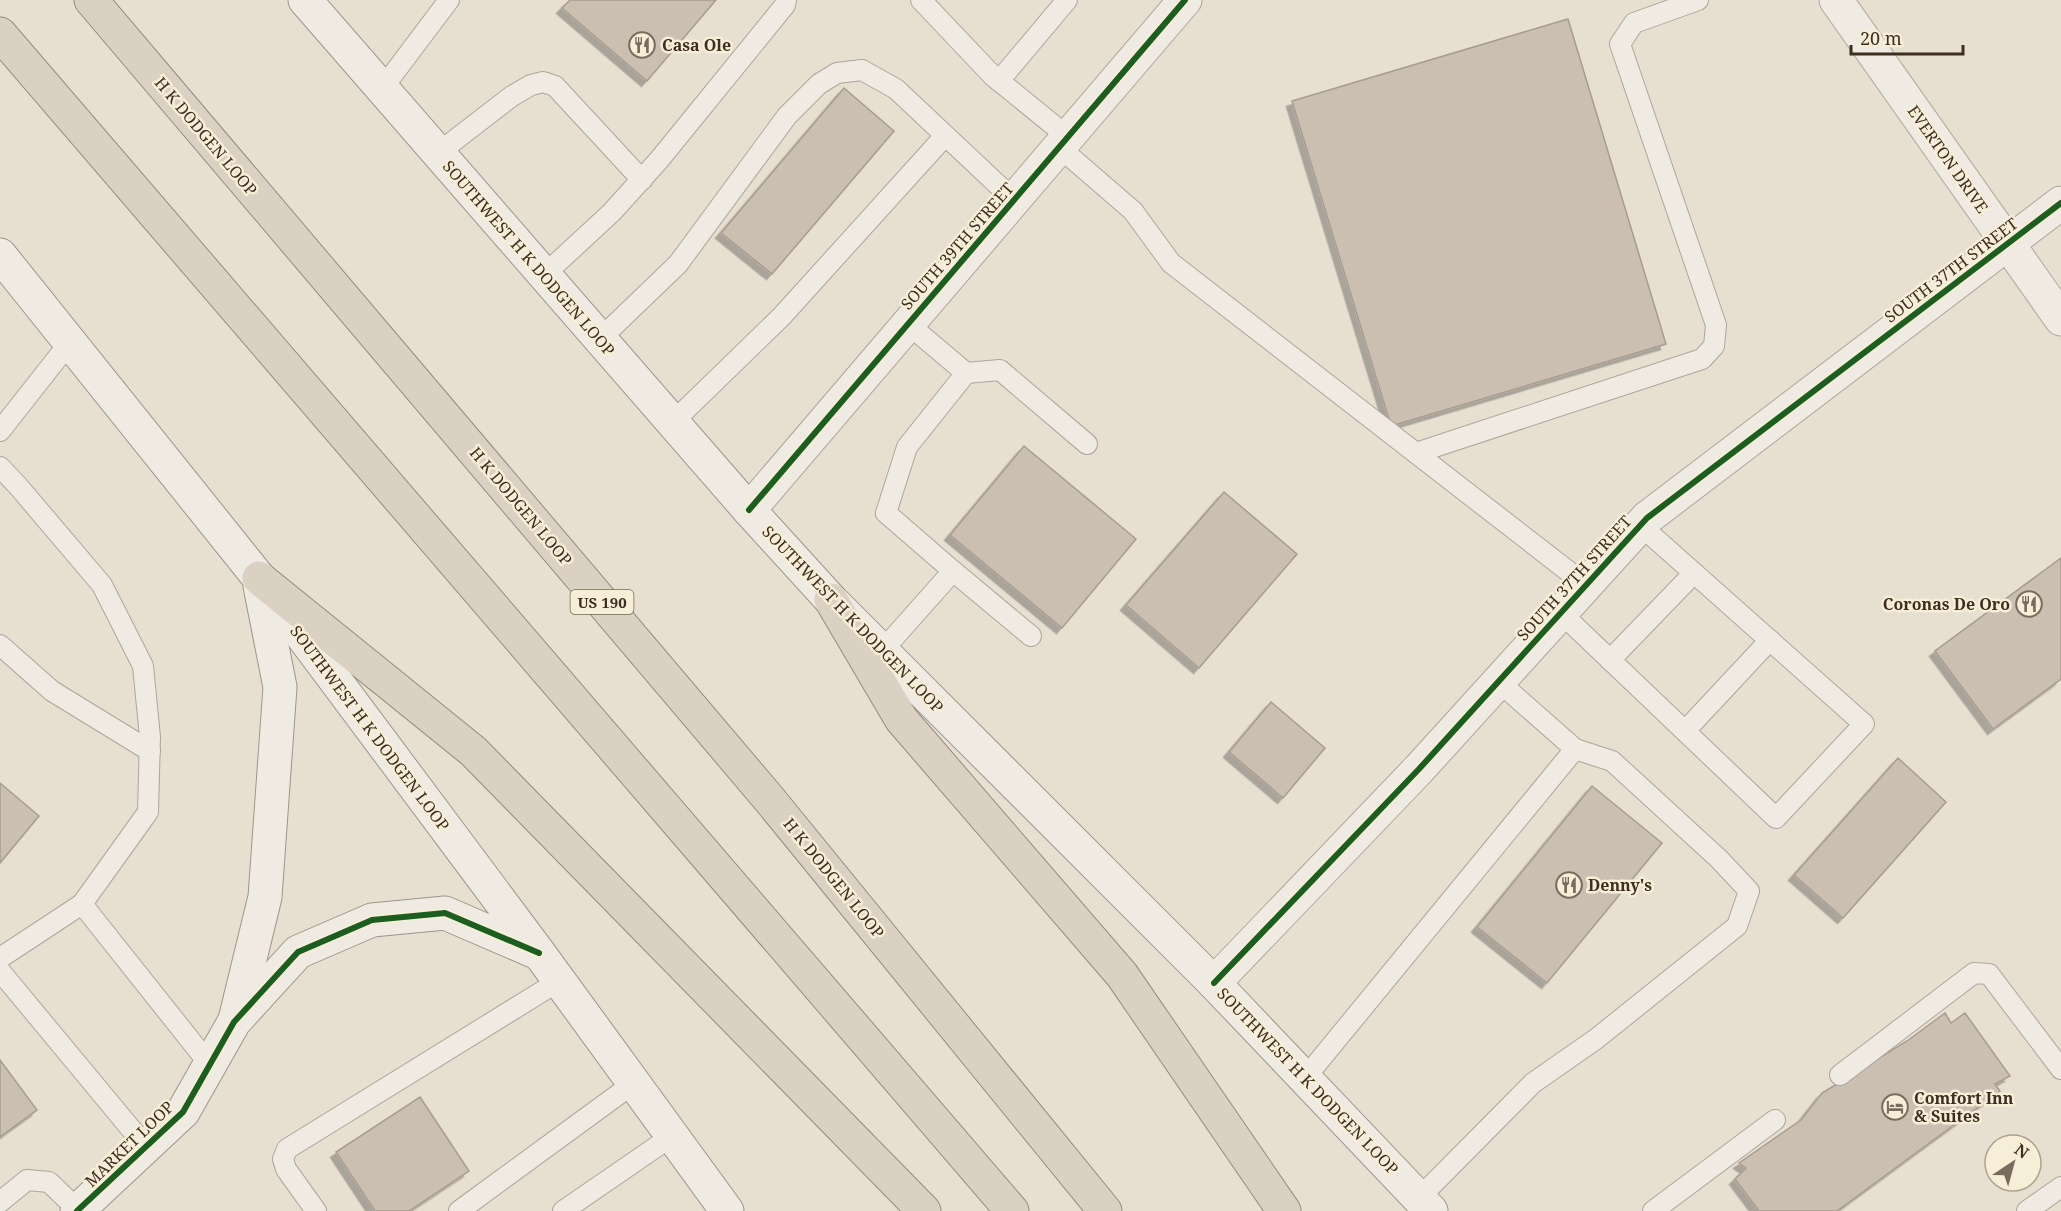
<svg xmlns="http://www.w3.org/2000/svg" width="2061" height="1211" font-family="'Noto Serif',serif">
  <defs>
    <filter id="shadow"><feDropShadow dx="-5.5" dy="5.5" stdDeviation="0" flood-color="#0004"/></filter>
  </defs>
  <rect width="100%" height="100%" fill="#e7e0d1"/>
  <g fill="#cbbfb2" stroke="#a89c90" stroke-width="1.5" filter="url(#shadow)">
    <polygon points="570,0 716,0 647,81 562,8"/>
    <polygon points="1568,19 1666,344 1391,426 1292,101"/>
    <polygon points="844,88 894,131 772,274 721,233"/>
    <polygon points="1024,446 1136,539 1062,628 950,535"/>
    <polygon points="1224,492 1297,554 1199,668 1126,605"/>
    <polygon points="2061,558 2061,679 1993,729 1935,651"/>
    <polygon points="1271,702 1325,748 1283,798 1229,752"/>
    <polygon points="1898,758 1946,802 1843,918 1794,875"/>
    <polygon points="0,783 39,816 0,863"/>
    <polygon points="1592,786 1662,843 1547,983 1477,927"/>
    <polygon points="1945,1013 1951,1023 1965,1013 2010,1076 1995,1084 2000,1091 1837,1211 1759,1211 1735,1179 1746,1168 1739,1163 1801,1120 1822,1093 1907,1041"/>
    <polygon points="0,1060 37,1110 0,1137"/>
    <polygon points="420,1097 469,1171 409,1211 375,1211 336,1152"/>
  </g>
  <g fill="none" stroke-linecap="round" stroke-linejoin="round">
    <g stroke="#ada599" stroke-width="22">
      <g id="lane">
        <polyline points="921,0 993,76 1068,137"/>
        <polyline points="999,81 1067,0"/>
        <polyline points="382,89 449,0"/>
        <polyline points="1059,147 1133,211 1171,263 1586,585"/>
        <polyline points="438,153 512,96 531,85 543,82 555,86 642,180"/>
        <polyline points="544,275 612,212 659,160 785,5 786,0"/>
        <polyline points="908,324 966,373 907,447 886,513 953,571"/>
        <polyline points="600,339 678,264 787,116 819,84 837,73 862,70 896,89 1014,200"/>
        <polyline points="966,373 1000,370 1087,444"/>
        <polyline points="673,422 782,316 944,137"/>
        <polyline points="0,431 70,342"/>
        <polyline points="1416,453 1702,359 1714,346 1716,325 1620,44 1634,23 1698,0"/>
        <polyline points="0,467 18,486 102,585 143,666 150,737 148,812 82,904 210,1065"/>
        <polyline points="1561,613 1776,818 1864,724 1640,525"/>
        <polyline points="0,645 52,691 150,751"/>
        <polyline points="882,651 953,571 1031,636"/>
        <polyline points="1610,660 1694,573"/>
        <polyline points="1685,731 1770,640"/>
        <polyline points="0,958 82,904"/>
        <polyline points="0,971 146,1147"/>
        <polyline points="1840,1075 1974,973 1989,974 2061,1069"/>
        <polyline points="1305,1078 1575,749 1499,682"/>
        <polyline points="1419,1198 1533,1083 1596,1039 1737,926 1749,891 1719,859 1612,761 1575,749"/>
        <polyline points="0,1202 27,1180 49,1182 78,1210"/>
        <polyline points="316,1211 286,1169 283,1159 287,1149 559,981"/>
        <polyline points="459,1211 634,1083"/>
        <polyline points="563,1211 672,1136"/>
        <polyline points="1653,1211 1775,1120"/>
        <polyline points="2027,1211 2061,1187"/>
      </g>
    </g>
    <g stroke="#ada599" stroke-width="35">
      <g id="street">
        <polyline points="1836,0 2061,319"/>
        <polyline points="749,510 1185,0"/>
        <polyline points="1214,983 1419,769 1647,518 2061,203"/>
      </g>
    </g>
    <g stroke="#9c958a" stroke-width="35">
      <g id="secondary">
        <polyline points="305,0 749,510 831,600 1214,983 1431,1211"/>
        <polyline points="0,255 259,578 539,953 727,1211"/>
        <polyline points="235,1020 265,897 280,687 260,586"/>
        <polyline points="77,1211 183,1112 234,1022 298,952 372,920 445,913 538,953"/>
      </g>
    </g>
    <g stroke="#928b80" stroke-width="35">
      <g id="highway">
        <polyline points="91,0 770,800 1105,1211"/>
        <polyline points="0,34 1012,1211"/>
        <polyline points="259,578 473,751 924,1211"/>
        <polyline points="831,600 901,719 1122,975 1284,1211"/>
      </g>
    </g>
    <use href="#lane" stroke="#efebe3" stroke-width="20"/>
    <use href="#street" stroke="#efebe3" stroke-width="33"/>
    <use href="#secondary" stroke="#efebe3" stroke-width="33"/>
    <use href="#highway" stroke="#dad1c2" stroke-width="33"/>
    <g stroke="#f7eed8" stroke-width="10">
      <g id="cycleway">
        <polyline points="749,510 1185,0"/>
        <polyline points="1214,983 1419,769 1647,518 2061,203"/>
        <polyline points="77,1211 183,1112 234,1022 298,952 372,920 445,913 539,953"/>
      </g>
    </g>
    <use href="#cycleway" stroke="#1b5e20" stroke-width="6"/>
  </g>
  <defs>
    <g id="restaurant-ring" transform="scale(1.35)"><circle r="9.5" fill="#f7eed8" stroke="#786c5e" stroke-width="1.5"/><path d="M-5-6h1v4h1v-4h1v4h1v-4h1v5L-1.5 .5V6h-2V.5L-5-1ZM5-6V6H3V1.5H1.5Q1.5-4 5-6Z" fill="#786c5e"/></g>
    <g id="hotel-ring" transform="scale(1.35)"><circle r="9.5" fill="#f7eed8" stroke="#786c5e" stroke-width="1.5"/><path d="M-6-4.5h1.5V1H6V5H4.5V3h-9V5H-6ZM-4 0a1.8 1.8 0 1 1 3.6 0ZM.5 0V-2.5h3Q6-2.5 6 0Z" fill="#786c5e"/></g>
  </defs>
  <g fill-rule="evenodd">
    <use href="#restaurant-ring" x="642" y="45"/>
    <use href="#restaurant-ring" x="2029" y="604"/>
    <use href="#restaurant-ring" x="1569" y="885"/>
    <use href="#hotel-ring" x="1895" y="1107"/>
  </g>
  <g text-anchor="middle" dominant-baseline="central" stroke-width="5" stroke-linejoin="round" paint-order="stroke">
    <rect fill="#f7eed8" stroke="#756857" stroke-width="1.5" x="570.5" y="590" width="63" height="24" rx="4.5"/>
    <g font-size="15" font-weight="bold" fill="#3d2e20">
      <text x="602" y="602">US 190</text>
    </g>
    <g font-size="16" font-weight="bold" fill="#3d2e20" stroke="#f7eed8" text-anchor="start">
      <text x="662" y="45">Casa Ole</text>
      <text x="2010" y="604" text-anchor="end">Coronas De Oro</text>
      <text x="1588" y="885">Denny's</text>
      <text x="1914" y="1098">Comfort Inn<tspan x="1914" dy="18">&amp; Suites</tspan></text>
    </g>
    <g font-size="16" fill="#3d2e20" stroke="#f7eed8">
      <text transform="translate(206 136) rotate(50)">H K DODGEN LOOP</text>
      <text transform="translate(1948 159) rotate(55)">EVERTON DRIVE</text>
      <text transform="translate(957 246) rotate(-49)">SOUTH 39TH STREET</text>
      <text transform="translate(529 258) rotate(49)">SOUTHWEST H K DODGEN LOOP</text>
      <text transform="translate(1951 270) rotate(-37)">SOUTH 37TH STREET</text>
      <text transform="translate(521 506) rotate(50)">H K DODGEN LOOP</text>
      <text transform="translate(1574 578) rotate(-48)">SOUTH 37TH STREET</text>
      <text transform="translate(853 619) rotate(46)">SOUTHWEST H K DODGEN LOOP</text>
      <text transform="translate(370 728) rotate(53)">SOUTHWEST H K DODGEN LOOP</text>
      <text transform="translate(834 878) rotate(51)">H K DODGEN LOOP</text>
      <text transform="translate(1308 1081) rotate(46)">SOUTHWEST H K DODGEN LOOP</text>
      <text transform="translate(129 1144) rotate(-44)">MARKET LOOP</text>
    </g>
  </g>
  <g transform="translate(2013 1163) rotate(36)"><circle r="28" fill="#f7eed8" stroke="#ada18e" stroke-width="1.5"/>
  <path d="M0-4.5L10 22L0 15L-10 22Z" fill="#786c5e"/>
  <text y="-9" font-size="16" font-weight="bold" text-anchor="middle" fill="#3d2e20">N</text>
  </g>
  <path d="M1851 45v9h112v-9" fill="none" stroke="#3d2e20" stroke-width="3"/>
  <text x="1860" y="45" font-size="18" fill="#3d2e20" stroke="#f7eed8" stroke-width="4.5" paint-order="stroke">20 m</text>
</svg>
